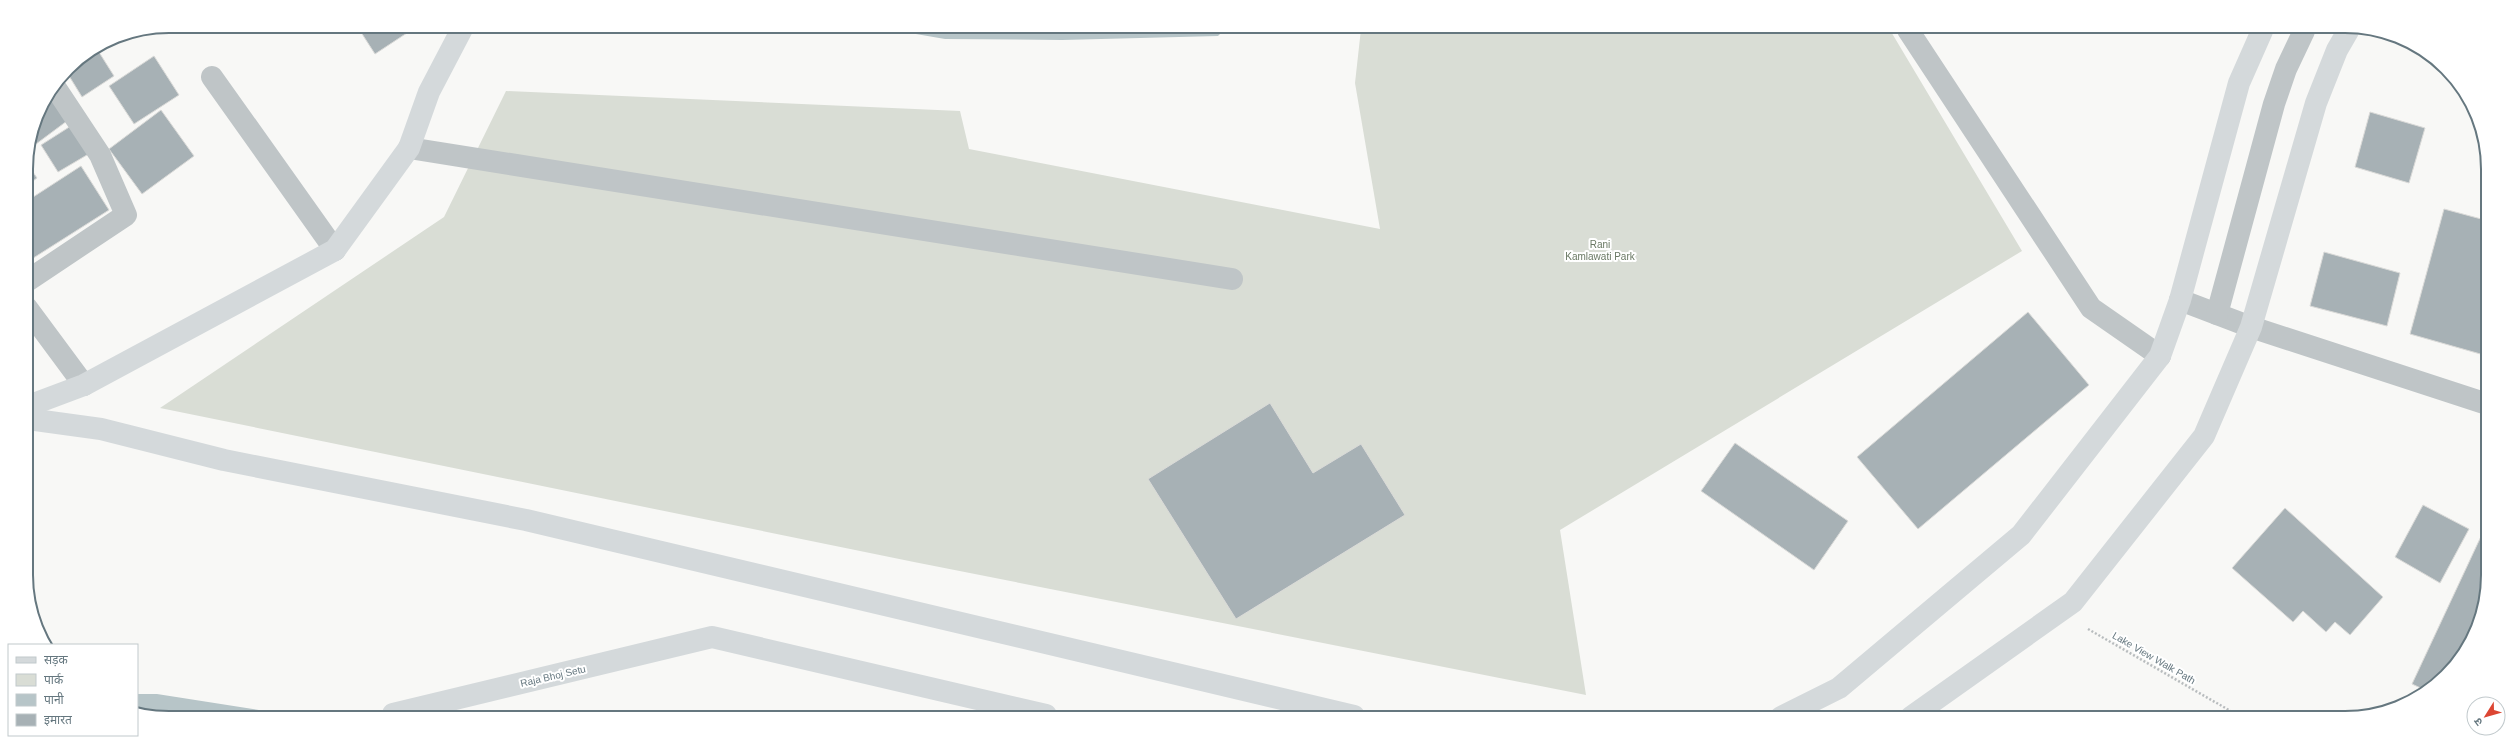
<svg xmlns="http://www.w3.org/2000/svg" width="2514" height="744" font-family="Helvetica,'Noto Sans Devanagari',sans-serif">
  <rect width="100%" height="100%" fill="#f8f8f6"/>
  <polygon fill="#d9ddd5" points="1361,29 1890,30 2022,251 1560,530 1586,695 914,562 160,408 444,217 506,91 960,111 969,149 1380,229 1355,83"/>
  <g fill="#b7c5c8">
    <polygon points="881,28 1226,28 1218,36 1062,40 945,39"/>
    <polygon points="137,694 157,694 285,714 137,713"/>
  </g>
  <g fill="#a7b1b5" stroke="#dadad8">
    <polygon points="357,26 416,27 375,54"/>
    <polygon points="97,49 114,76 82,97 66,71"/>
    <polygon points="154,56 179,95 134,124 109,86"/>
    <polygon points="51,92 71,118 32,147 30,145 37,114"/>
    <polygon points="161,110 194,156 142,194 109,149"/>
    <polygon points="2370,112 2425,128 2409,183 2355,167"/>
    <polygon points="2476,123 2485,141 2485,152"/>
    <polygon points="74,124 92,152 58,172 41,145"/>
    <polygon points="26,162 37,178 26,186"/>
    <polygon points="81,166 109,210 27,262 27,201"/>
    <polygon points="2444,209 2485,220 2484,355 2410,334"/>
    <polygon points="2324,252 2400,273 2387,326 2310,306"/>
    <polygon points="2028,312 2089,385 1918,529 1857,457"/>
    <polygon points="1270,403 1313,473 1361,444 1405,515 1236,619 1148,479"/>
    <polygon points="1735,443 1848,521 1814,570 1701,491"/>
    <polygon points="2423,505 2469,529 2440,583 2395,557"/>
    <polygon points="2285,508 2383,597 2350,635 2335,622 2326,632 2303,611 2293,622 2232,568"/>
    <polygon points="2484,530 2483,612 2464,654 2427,691 2412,684"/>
  </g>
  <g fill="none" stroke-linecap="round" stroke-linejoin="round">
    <polyline stroke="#b8bcbe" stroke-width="2.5" stroke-dasharray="2 2" stroke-linecap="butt" points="2088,629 2241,717"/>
    <g stroke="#bfc5c7" stroke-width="22">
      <polyline points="1908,30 2091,308 2160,356"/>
      <polyline points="212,77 335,250"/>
      <polyline points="409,148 1232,279"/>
      <polyline points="27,281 126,215 100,155 55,87"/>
      <polyline points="2180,300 2251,327 2484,403"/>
      <polyline points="27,308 84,385"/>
      <polyline points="2217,314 2274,104 2286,69 2304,31"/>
    </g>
    <g stroke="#d4d9db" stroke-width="22">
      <polyline points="28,406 84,385 335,250 409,148 429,92 463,27"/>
      <polyline points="28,419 101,429 224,460 526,520 1354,716"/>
      <polyline points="393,714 712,637 1046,715"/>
      <polyline points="1781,717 1839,688 2021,535 2160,356 2180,300 2239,83 2262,31"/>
      <polyline points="1911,717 2073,602 2204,436 2251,327 2316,103 2337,50 2348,31"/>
    </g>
  </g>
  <g text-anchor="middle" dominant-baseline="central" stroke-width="4" stroke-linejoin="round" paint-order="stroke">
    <g font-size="10" fill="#697863" stroke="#fff">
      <text x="1600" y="244">Rani<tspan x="1600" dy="12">Kamlawati Park</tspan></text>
    </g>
    <g font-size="10" fill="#65777f" stroke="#fff">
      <text transform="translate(2154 658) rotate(30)">Lake View Walk Path</text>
      <text transform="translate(553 676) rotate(-13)">Raja Bhoj Setu</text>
    </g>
  </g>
  <path d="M0 0H2514V744H0ZM169 33H2345A136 136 0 0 1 2481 169V575A136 136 0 0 1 2345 711H169A136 136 0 0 1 33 575V169A136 136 0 0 1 169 33Z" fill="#fff" fill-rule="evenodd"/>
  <path fill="none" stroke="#65777f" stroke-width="2" d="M169 33H2345A136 136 0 0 1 2481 169V575A136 136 0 0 1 2345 711H169A136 136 0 0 1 33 575V169A136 136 0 0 1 169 33Z"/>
  <rect x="8" y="644" width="130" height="92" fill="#ffffff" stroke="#c1c9cc"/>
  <rect x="16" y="657" width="20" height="6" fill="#d4d9db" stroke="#c1c9cc"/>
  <text x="44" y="664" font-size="12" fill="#65777f">सड़क</text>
  <rect x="16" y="674" width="20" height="12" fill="#d9ddd5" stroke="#c1c9cc"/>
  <text x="44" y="684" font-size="12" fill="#65777f">पार्क</text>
  <rect x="16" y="694" width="20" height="12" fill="#b7c5c8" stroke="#c1c9cc"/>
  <text x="44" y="704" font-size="12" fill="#65777f">पानी</text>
  <rect x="16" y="714" width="20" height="12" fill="#a7b1b5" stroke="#c1c9cc"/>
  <text x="44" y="724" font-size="12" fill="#65777f">इमारत</text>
  <g transform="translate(2486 716) rotate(233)"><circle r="19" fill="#ffffff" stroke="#c1c9cc"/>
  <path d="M0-3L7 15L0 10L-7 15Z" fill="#dc4633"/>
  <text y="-6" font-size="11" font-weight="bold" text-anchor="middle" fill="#65777f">उ</text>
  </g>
</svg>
